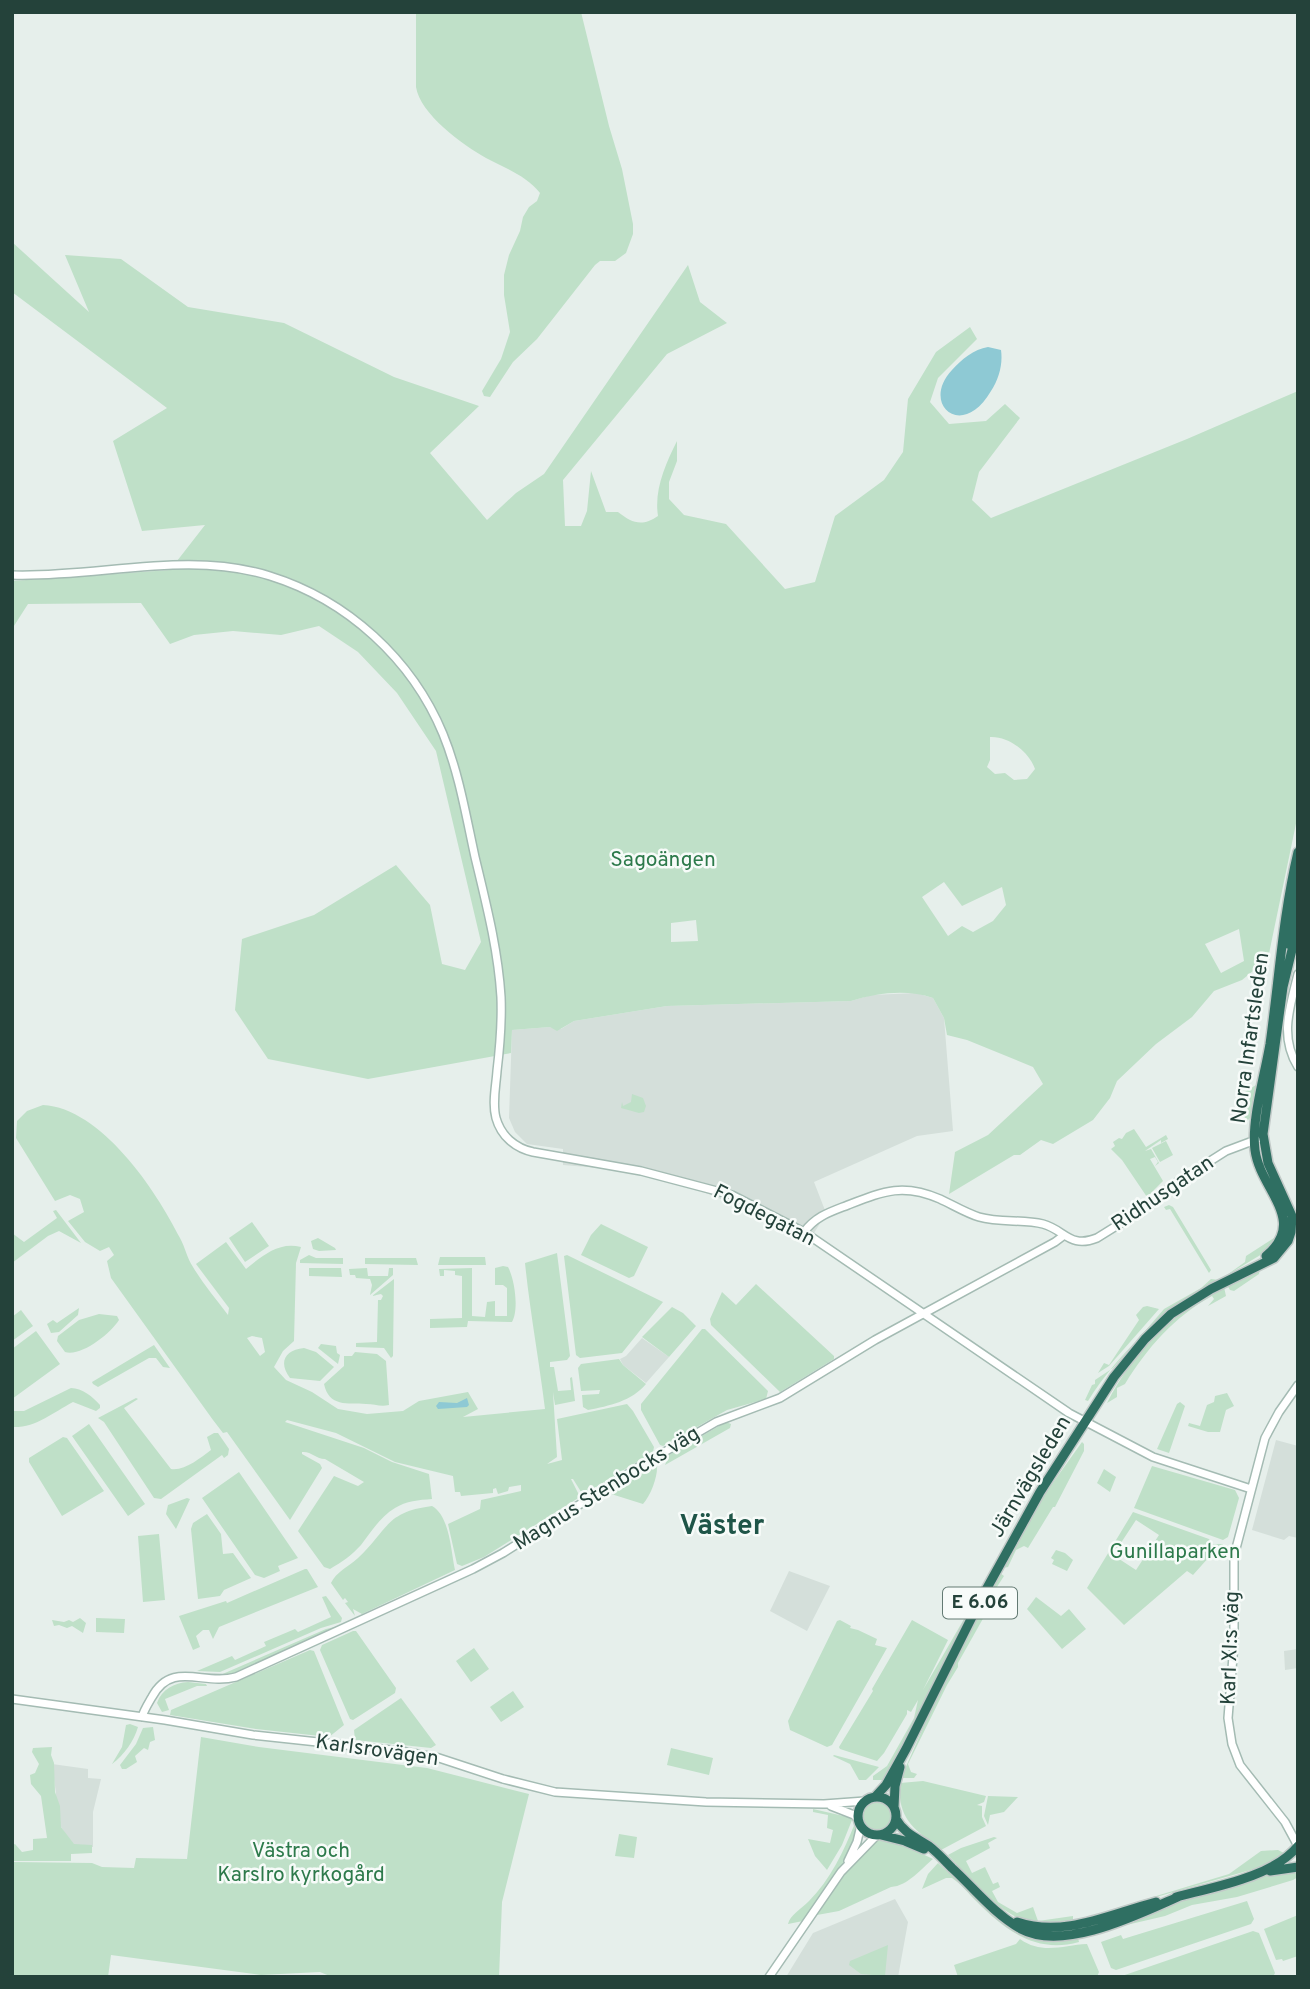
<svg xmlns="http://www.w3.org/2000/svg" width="1310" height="1989" font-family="Overpass,sans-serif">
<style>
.built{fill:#d4dfda}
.green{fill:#bfe0c8;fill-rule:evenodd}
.water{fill:#8ec9d4}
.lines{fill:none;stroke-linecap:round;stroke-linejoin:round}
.secondary-casing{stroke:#a4bbb3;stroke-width:10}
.highway-casing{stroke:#c2cac8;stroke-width:12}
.secondary{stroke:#fff;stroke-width:7}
.highway{stroke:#2f6f62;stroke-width:9}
.labels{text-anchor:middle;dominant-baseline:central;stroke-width:5;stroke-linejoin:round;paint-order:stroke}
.shield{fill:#f7fbf9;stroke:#637a73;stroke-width:2}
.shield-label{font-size:19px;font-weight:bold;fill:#24423a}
.park-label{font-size:21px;fill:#2d7a4b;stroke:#f7fbf9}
.street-label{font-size:21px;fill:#24423a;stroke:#f7fbf9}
.district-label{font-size:28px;font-weight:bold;fill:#1f5548;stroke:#f7fbf9}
</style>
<rect width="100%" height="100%" fill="#e6efeb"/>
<path class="built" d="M916 993 933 998 944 1018 953 1131 917 1136 814 1182 828 1218 822 1220 808 1243 754 1212 688 1186 611 1169 563 1165V1149L527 1144 515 1132 509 1118 512 1030 550 1027 561 1029 574 1021 667 1006 851 1001 871 995Z
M642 1338 669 1357 646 1383 623 1365 620 1359 626 1356Z
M1276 1440 1298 1446V1538L1289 1536 1284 1540 1252 1530Z
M789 1571 830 1586 807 1631 770 1611Z
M1298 1649V1668L1285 1670 1284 1651Z
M52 1764 88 1769V1778L101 1779 93 1812V1847H74L56 1819V1793Z
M895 1899 908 1922 898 1977H786L813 1933Z"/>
<path class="green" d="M416 12H581L609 126 622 169 633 224V234L626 253 615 261H600L595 265 537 339 513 362 490 397 484 396 482 391 501 359 510 332 504 295V275L509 255 520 231 523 217 529 207 537 201 540 193C527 176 505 168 486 158 463 145 420 114 416 87Z
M12 242 89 312 65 255 121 259 188 307 284 323 394 377 479 406 430 453 487 520 516 493 544 474 688 265 700 302 727 323 667 354 563 480 565 526H581L587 511 591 471 606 512H618C632 523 642 527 658 516 654 490 665 465 677 441V461L669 482V499L684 515 726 524 785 589 815 582 835 516 884 480 903 452 908 399 936 352 970 327 977 339 938 378 930 402 949 424 986 421 1005 404 1020 418 979 472 972 500 991 518 1187 439 1298 391V814L1266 968 1253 971 1242 980 1214 991 1192 1017 1156 1044 1117 1081 1110 1098 1093 1120 1053 1144 1041 1140 1020 1155H1014L949 1194 955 1152 988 1135 1043 1084 1033 1067 967 1040 947 1035 944 1018 933 998C906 989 878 993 851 1001L667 1006 574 1021 557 1031 550 1027 512 1030 511 1053 368 1079 268 1059 235 1010 242 939 314 915 396 865 430 905 442 964 465 970 481 942 436 751 397 693 358 652 319 626 281 635 233 631 194 635 170 644 141 603 28 604 12 629V581L170 570 205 525 142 531 113 441 167 408 12 292ZM990 737C1009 736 1029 752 1035 769L1027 779 1014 780 1005 773 995 774 987 767 990 760ZM944 882 962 906 1002 887 1006 905 993 921 973 932 962 926 948 936 922 897ZM696 920 698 941 671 942V923ZM1239 929 1244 961 1221 973 1205 944Z
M1265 1054 1252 1116 1247 1121 1242 1113 1247 1101 1238 1096 1256 1085Z
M632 1094 643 1098 646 1106 644 1112 639 1113 621 1108 622 1102 623 1106 631 1102Z
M43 1105C101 1108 156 1190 180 1238 185 1247 187 1258 193 1267 203 1284 216 1299 228 1315L229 1308 196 1264 226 1242 246 1269C262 1256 279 1241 301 1247L296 1263 294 1341 283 1351 274 1367 286 1380 312 1392 338 1409 367 1414 403 1411 419 1401 468 1392 478 1409 463 1417 545 1409C539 1360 530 1312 525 1263L557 1253 570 1356 567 1360 550 1362V1367H554L558 1391 571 1390 570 1378 572 1377 575 1401 555 1405 553 1392 557 1457 547 1464 562 1460 557 1419 627 1404 633 1411 654 1447 653 1452 583 1495 573 1479H571L580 1497 484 1557 462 1566 457 1564 448 1524 480 1509 481 1500 521 1491V1485L509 1487 508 1491 498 1494 496 1488 493 1489V1493L461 1496 460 1492H455L453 1476 395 1462 336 1433 287 1420 285 1422 364 1448 392 1462 429 1474 432 1499C419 1500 406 1501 395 1508 380 1517 371 1532 361 1545 352 1555 342 1562 330 1569L324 1567 298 1531 334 1476 358 1486 364 1482 325 1459C316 1459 311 1451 302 1452V1454L320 1464 322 1468 290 1520 227 1432 223 1433 213 1420 111 1278 107 1261 114 1255 109 1247 100 1251 85 1242 68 1221 84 1212 80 1199 70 1195 55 1201 16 1138 17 1121 27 1111ZM252 1336 262 1338 265 1352 260 1356 247 1338Z
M1134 1129 1146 1147 1166 1135 1168 1139 1161 1143V1140L1145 1151 1151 1149 1159 1163 1155 1166 1158 1162 1155 1157 1150 1159 1163 1181 1147 1197 1122 1160 1111 1149 1115 1146 1113 1142 1119 1138 1122 1139 1126 1133Z
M1166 1141 1173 1155 1160 1162 1152 1148Z
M1169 1205 1173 1207 1208 1265 1211 1270 1209 1273 1170 1209 1166 1210 1164 1207Z
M56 1210 81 1243 59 1231 48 1236 12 1263V1233L24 1242 57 1218 53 1211Z
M252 1222 269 1246 245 1262 229 1238Z
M601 1224 648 1247 634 1276 629 1278 581 1255 591 1235Z
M1277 1236 1267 1251 1224 1277 1245 1262 1246 1256Z
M318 1238 335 1248 336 1250 319 1251 313 1249 311 1241Z
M309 1255 316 1258H343V1264L300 1263V1260Z
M564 1256 567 1255 663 1302 622 1353 580 1358 576 1355Z
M440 1257H485L486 1265H438Z
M365 1258H416L418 1265 365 1264Z
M503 1266 508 1267C515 1280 519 1310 512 1322L468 1321 467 1327 430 1328V1319L462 1318V1276L455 1275V1271L444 1270V1276H440L439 1269 472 1268V1316L485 1317 487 1302 495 1301V1316H507V1288L503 1285H495V1268Z
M309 1268H341L342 1277 309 1276Z
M367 1268 368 1276H388L389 1268H393V1275L370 1295 372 1285 370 1279 356 1278 355 1275H350L349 1269Z
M1260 1269 1259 1274 1234 1291 1230 1290 1227 1285Z
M394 1279 393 1356 391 1358 384 1348 356 1347V1343L377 1342 378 1300H381L383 1296 381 1294 372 1296Z
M1211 1279 1219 1280C1166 1309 1120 1350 1088 1401L1085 1400 1092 1385 1095 1384V1380L1113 1368 1164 1309 1201 1288Z
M756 1284 834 1356V1359L780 1392 711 1325 710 1319 722 1292 736 1305Z
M1224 1287 1226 1296 1208 1306 1214 1299 1212 1296C1175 1316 1147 1348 1125 1384L1117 1388V1397L1107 1403C1133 1352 1174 1311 1224 1287Z
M1147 1306 1159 1309 1109 1366 1098 1373 1104 1363 1109 1365 1139 1320 1136 1315 1143 1307Z
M672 1307 683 1313 696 1326 669 1357 642 1337Z
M79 1308 78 1315 59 1332 51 1333 47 1324 53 1320 57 1323Z
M21 1310 33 1326 12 1341V1317Z
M99 1314 117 1316 119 1320C110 1334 81 1357 65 1352L57 1341 58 1336 79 1320Z
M702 1329H705L768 1391 766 1399 727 1410 663 1446 660 1445 641 1410V1404Z
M36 1331 60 1364 12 1399V1349Z
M321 1344 336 1346 337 1353 340 1355 338 1364 318 1348Z
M154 1345 170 1368 163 1367 156 1358H149L98 1387 93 1384 92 1382Z
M304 1348 316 1352 334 1367 320 1381 290 1378C278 1362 285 1350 304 1348Z
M355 1352 377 1354 386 1361 389 1405C380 1407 375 1404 366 1404 347 1403 329 1407 324 1384L344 1366V1356H352Z
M619 1359 623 1365 646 1384C632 1401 609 1406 588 1410L583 1407 582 1395 599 1394 600 1390 581 1391 578 1368 581 1364Z
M71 1388C82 1388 93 1397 100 1405V1408L96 1411 73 1402C52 1413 36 1428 12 1427V1411H24Z
M1227 1393 1234 1406 1226 1410 1220 1432H1208L1188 1426 1189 1423 1200 1426 1207 1405 1214 1402 1215 1396Z
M136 1398 138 1399 124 1408 171 1469C185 1471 200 1458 211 1450L207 1437 214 1433H218L229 1449 228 1455 224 1458 222 1455 161 1499 154 1498 104 1422 98 1418Z
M1180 1402 1185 1406 1169 1453 1157 1449 1177 1404Z
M726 1422 731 1424 730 1428 665 1465 669 1455Z
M89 1424 145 1504 128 1516 72 1436Z
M63 1437 67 1438 104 1491 62 1516 29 1462V1458Z
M1082 1442 1084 1444V1451L1055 1507H1053L1028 1548 1024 1546 1016 1550 1008 1567 1003 1568 1042 1498Z
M653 1464 657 1465C658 1476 651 1495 643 1504L608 1493Z
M1152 1466 1235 1490 1239 1498 1228 1537 1223 1540 1134 1508Z
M1104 1469 1116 1477 1110 1492 1097 1483Z
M239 1472 298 1558 278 1566 280 1571 264 1578 255 1575 202 1498Z
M187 1498 190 1499 176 1529 166 1514 168 1505Z
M432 1506C450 1516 451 1552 455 1570L362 1614 353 1609 355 1616 345 1603 348 1602 345 1598 343 1600 331 1583C336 1572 348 1567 358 1558 388 1530 385 1512 432 1506Z
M1133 1512 1209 1539 1212 1544H1223L1221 1554 1210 1556 1193 1575 1187 1571 1124 1625 1087 1588ZM1136 1520 1159 1535 1136 1570 1113 1555Z
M207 1514 221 1534 223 1554 233 1553 251 1578 224 1590 220 1596 198 1599 191 1529 193 1523Z
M159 1534 165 1600 143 1602 138 1536Z
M1056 1550 1065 1553 1073 1560 1067 1571 1052 1564 1054 1560 1051 1558Z
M305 1569H307L318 1587 219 1627 213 1639 209 1630H203L196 1636 200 1647 193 1650 179 1616 226 1601 227 1603Z
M1000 1573 1004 1576 989 1599 992 1610 989 1616 985 1615 958 1663V1667L947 1685 908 1764 911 1772 917 1774 914 1778H901L942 1685Z
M983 1586 891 1767 884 1780H873V1776L887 1766 914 1718 918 1700 911 1712 907 1710V1714L884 1753 877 1761 840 1749 839 1747 873 1691 872 1689 912 1620 948 1640 923 1690Z
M326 1596 342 1618 341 1622 321 1628 220 1672 197 1671 232 1656 235 1660 266 1646 264 1642 295 1629 298 1632 331 1617 322 1597Z
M1036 1597 1061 1616 1069 1609 1086 1629 1062 1649 1027 1609Z
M80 1618 86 1623 83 1633 72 1626 67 1628 59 1625 54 1626 52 1620 64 1622 69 1620 73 1622Z
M96 1618 125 1619 124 1633 96 1632Z
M840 1620 851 1626 850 1628 858 1630 877 1639 875 1645 887 1648 832 1745 827 1747 790 1730 788 1721 837 1621Z
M343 1625 232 1674 218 1676 326 1629Z
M353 1631H356L396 1688 395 1693 353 1720 350 1719 320 1650 322 1645Z
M474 1648 489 1669 471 1682 456 1661Z
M310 1650 314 1651 344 1725 329 1737 256 1729 170 1715 171 1710Z
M188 1682 206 1684 207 1686H197L165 1699 169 1710 162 1712 157 1703C162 1689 174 1683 188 1682Z
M513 1691 524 1707 501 1722 490 1707Z
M401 1698 436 1745 431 1748 355 1740 354 1730Z
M130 1724 138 1727C134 1741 124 1755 112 1764L122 1747 126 1725Z
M153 1727 155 1740 150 1742 148 1750 144 1748 135 1756 137 1762 126 1769H122L120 1765 136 1744 143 1728Z
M201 1737 259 1747 427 1768 529 1794 502 1902 499 1977H332L320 1972 261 1975 111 1955 108 1977H12V1862L92 1863 102 1867 134 1868 136 1858 187 1859Z
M52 1747 51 1755 54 1763 55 1792 60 1806 61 1827 74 1844 92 1845V1853L71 1854V1861H12V1845L15 1844 22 1852 33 1850V1839L47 1838 41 1796 31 1784 30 1775 35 1773 39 1764 32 1752 33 1748Z
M671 1748 713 1758 709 1775 667 1765Z
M833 1756 834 1755 879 1767 866 1780H859L850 1764Z
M923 1781 986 1796 984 1802 977 1805 982 1806V1817L986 1826 941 1850C914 1829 897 1819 900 1783Z
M988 1796 1018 1797 1004 1812 990 1815 988 1825 984 1816Z
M863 1816a15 15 0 1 1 30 0a15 15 0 1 1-30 0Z
M813 1809 848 1817 852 1820 842 1845 827 1870 815 1856 808 1839 830 1843 833 1830 827 1828 828 1815 813 1812Z
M855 1823C861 1851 819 1898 803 1921L788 1924C790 1915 801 1909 809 1901 830 1880 844 1851 855 1823Z
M619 1834 637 1837 634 1858 615 1856Z
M994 1837 997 1838 988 1843 990 1848 966 1861 972 1873 985 1867 993 1884 998 1882 1000 1887 992 1891 998 1902 1017 1913 1033 1907 1038 1921 1073 1916V1923C1014 1936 984 1893 948 1855L961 1848Z
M882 1839 893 1840 933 1859C922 1868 908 1886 891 1887L839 1911 817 1915C833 1893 857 1850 882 1839Z
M1278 1850 1286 1854 1268 1865 1100 1913 1229 1874 1261 1851Z
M938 1863 982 1903 1047 1940 1059 1941 1078 1938 1079 1942C1035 1954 1005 1930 976 1901 968 1893 961 1884 952 1878H946L922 1889 928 1874Z
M1294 1870 1298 1873V1877L1293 1880 1237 1897 1192 1905 1165 1916 1105 1930C1167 1905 1228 1881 1294 1870Z
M1247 1901 1254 1919 1251 1924 1116 1970 1111 1968 1101 1942 1121 1935 1123 1939Z
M1298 1915V1956L1283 1961 1282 1959 1276 1960 1264 1929Z
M1253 1931 1259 1933 1275 1973 1273 1977H1119Z
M1020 1939C1042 1955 1064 1945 1087 1944L1099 1972 1097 1977H958L954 1965 1016 1944Z
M888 1945 885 1976 861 1974 849 1965 850 1961Z"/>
<path class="water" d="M988 347 1001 350C1003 364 999 379 991 391 962 441 920 404 952 370 961 360 974 349 988 347Z
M467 1398 469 1405 467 1407 438 1409 436 1406 439 1402 457 1403Z"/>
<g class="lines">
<g class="secondary-casing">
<path id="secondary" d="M12 575C98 578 186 550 270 576 347 600 412 659 443 734 459 773 466 816 475 857 486 903 498 949 501 997 502 1022 500 1046 497 1071 496 1086 492 1103 496 1118 501 1136 515 1148 533 1152L641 1171 732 1195 804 1232 1069 1413 1153 1457 1251 1489
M1298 974C1290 1007 1279 1036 1298 1067
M804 1232C816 1216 830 1212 848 1205 884 1191 903 1183 940 1199 953 1205 966 1213 979 1217 1000 1223 1023 1219 1043 1224 1065 1230 1070 1249 1097 1238L1150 1205 1174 1184 1226 1151 1258 1139
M1298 1385 1279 1412 1265 1438 1234 1556V1644L1228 1718 1232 1744 1240 1765 1285 1822 1298 1846
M12 1699 165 1720 253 1735 401 1751 439 1758 503 1779 555 1792 706 1802 824 1804 865 1801
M142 1717C144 1710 148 1704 152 1697 172 1660 203 1686 236 1677L473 1569 503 1553 642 1465 716 1422 780 1398 875 1340 1055 1242 1063 1236
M831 1806 854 1815 858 1819
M848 1861 857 1842 861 1825
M769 1977 841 1872 877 1835"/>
</g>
<g class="highway-casing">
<path id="highway" d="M1288 944 1298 887
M1266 1256C1309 1220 1260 1190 1255 1150 1251 1121 1265 1074 1270 1044 1279 980 1283 915 1298 852
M875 1797 886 1785 906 1749 982 1597 1040 1492 1114 1377 1145 1339 1171 1314 1211 1289 1274 1258 1288 1241 1291 1232 1292 1216 1268 1163 1263 1134 1283 987 1298 925
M858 1816a19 19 0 1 1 38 0a19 19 0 1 1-38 0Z
M894 1807 895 1786 900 1767
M896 1819C904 1833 915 1837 929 1846 937 1852 945 1861 952 1868 974 1888 994 1914 1021 1929 1064 1952 1139 1914 1180 1896
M881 1835 905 1841 924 1849
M1270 1871 1298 1867
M1176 1897C1214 1887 1273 1877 1298 1846
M1017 1922C1064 1938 1110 1914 1156 1902"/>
</g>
<use href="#secondary" class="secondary"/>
<use href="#highway" class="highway"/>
</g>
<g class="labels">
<rect class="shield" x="943" y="1587.5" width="74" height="31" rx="5"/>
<g class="shield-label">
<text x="980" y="1603">E 6.06</text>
</g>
<g class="park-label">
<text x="663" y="860">Sagoängen</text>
<text x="1175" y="1552">Gunillaparken</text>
<text x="301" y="1851">Västra och<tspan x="301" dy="24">Karslro kyrkogård</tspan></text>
</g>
<g class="street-label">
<text transform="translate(1251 1038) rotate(-82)">Norra Infartsleden</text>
<text transform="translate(1163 1194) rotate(-34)">Ridhusgatan</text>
<text transform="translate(764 1216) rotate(27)">Fogdegatan</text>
<text transform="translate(1031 1477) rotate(-59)">Järnvägsleden</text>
<text transform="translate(607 1489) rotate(-32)">Magnus Stenbocks väg</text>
<text transform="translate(1231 1648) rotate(-88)">Karl XI:s väg</text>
<text transform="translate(377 1751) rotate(8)">Karlsrovägen</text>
</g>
<g class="district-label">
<text x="722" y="1527">Väster</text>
</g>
</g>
<rect width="1310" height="1989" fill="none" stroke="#24423a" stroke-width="28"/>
</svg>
